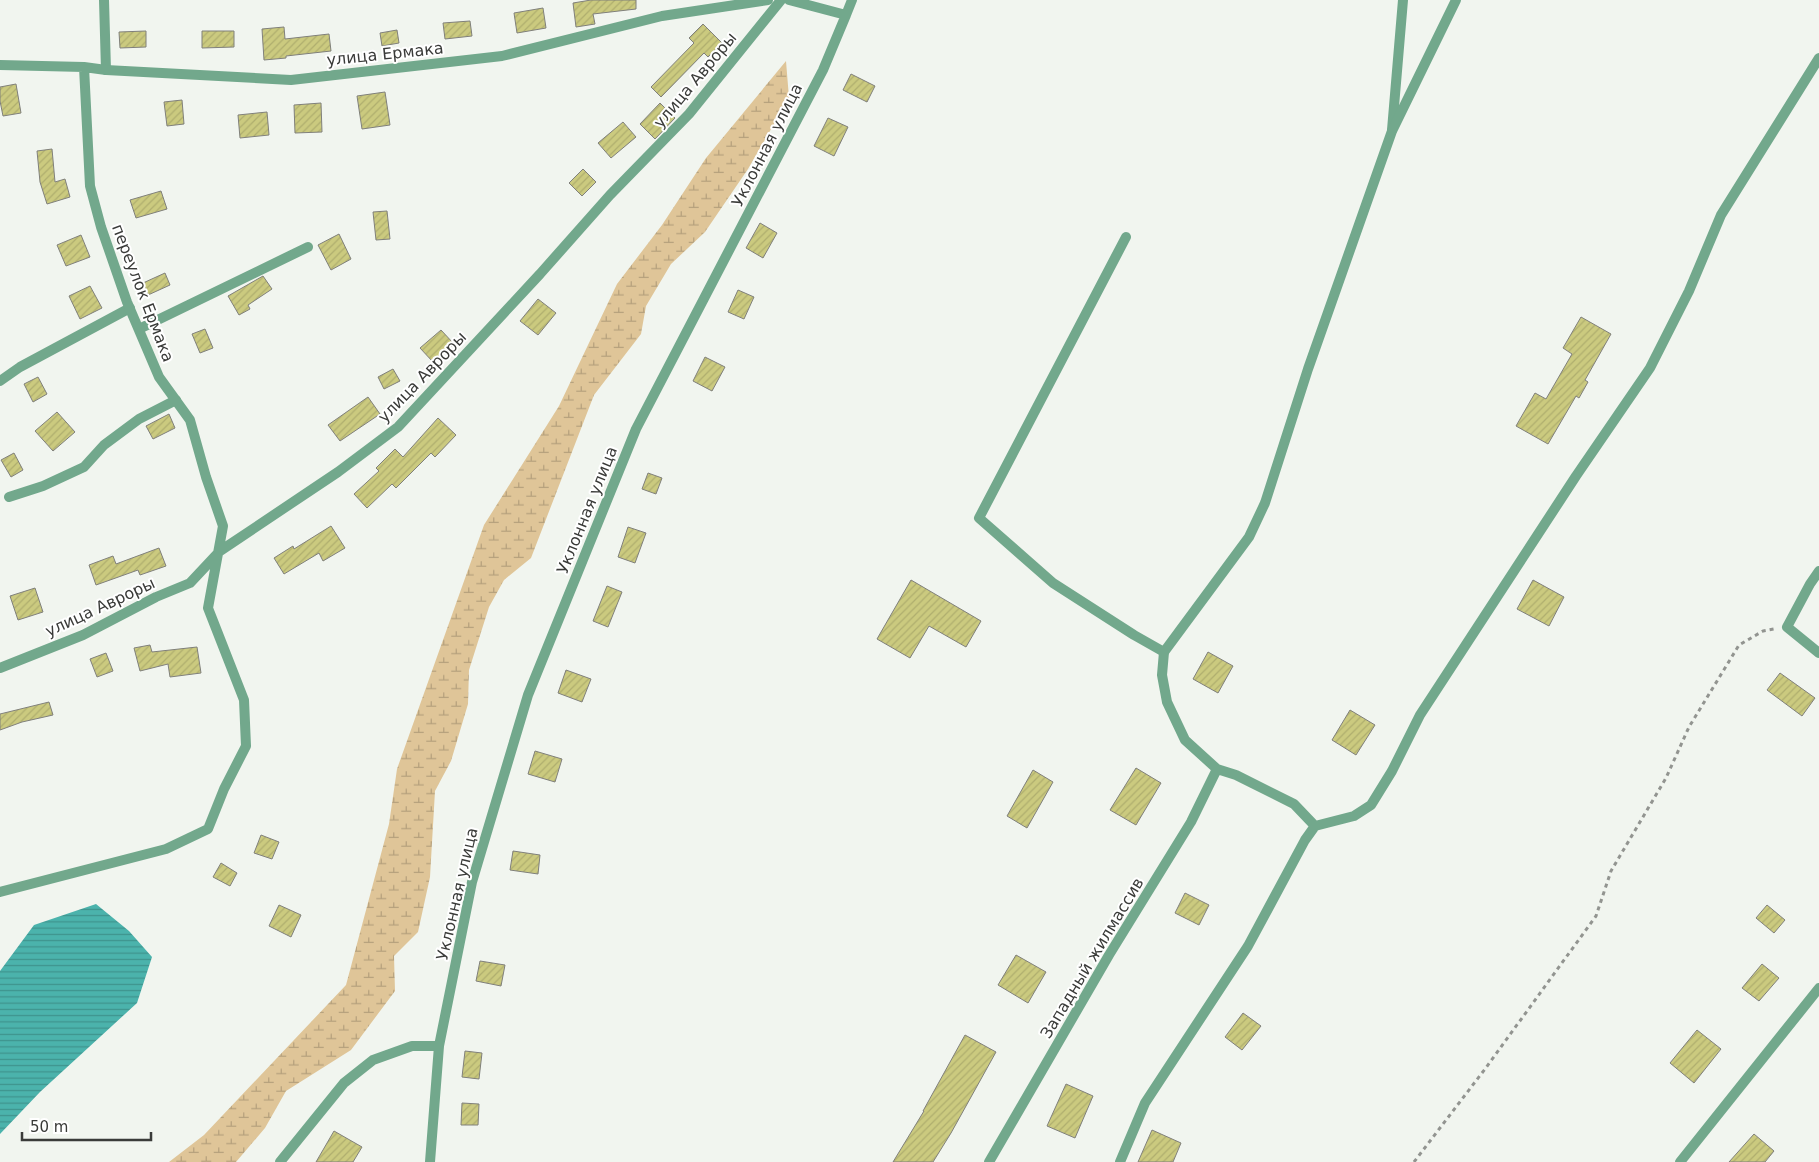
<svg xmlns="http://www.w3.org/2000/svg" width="1819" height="1162" font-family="'DejaVu Sans',sans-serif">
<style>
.wetland{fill:url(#wetland-marsh)}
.water{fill:url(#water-rules)}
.building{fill:url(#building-hatch);stroke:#80807b}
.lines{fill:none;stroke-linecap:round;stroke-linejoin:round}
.path{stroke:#929490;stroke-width:3;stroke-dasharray:4 4;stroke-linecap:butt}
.lane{stroke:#72a88c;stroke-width:10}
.street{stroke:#72a88c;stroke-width:10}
.labels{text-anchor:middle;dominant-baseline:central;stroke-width:4;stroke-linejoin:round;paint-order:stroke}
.street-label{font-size:16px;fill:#3a3b39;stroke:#fff}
</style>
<defs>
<pattern id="wetland-marsh" width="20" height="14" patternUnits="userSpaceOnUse" patternTransform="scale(1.25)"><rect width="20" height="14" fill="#dfc598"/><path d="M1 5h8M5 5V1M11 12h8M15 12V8" fill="none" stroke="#b6a17d"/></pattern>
<pattern id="water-rules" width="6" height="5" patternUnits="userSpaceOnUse" patternTransform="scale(1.25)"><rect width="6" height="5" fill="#4bb3ac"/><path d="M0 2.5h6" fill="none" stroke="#3f938d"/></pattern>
<pattern id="building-hatch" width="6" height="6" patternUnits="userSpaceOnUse" patternTransform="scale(1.25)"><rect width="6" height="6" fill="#cbca7f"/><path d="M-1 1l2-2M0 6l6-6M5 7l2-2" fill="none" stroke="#afae6e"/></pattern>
</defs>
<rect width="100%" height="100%" fill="#f1f5ef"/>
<path class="wetland" d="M786 61 789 98 748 169 705 232 671 264 646 306 641 334 594 395 531 558 504 580 489 607 469 670 468 704 451 761 435 791 430 877 418 932 394 956 395 991 351 1050 286 1091 265 1128 236 1162H169L204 1135 346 985 389 824 397 769 484 525 559 406 617 284 662 225 706 158Z"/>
<path class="water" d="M96 904 129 931 152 957 137 1003 40 1092 0 1134V971L34 925Z"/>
<path class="building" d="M591 0H636V9L593 14 595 24 576 27 573 3Z
M543 8 546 28 517 33 514 13Z
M470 21 472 36 445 39 443 23Z
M703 24 722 43 708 57 704 53 661 97 651 87 694 43 689 38Z
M284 27 285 39 329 34 331 51 286 56V58L264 60 262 29Z
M397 30 399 43 382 46 380 33Z
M146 31V47L120 48 119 32Z
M202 31H234V47L202 48Z
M851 74 875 86 867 102 843 90Z
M16 84 21 113 3 116 0 101V87Z
M385 92 390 125 362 129 357 96Z
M182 100 184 124 167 126 164 102Z
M321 103 322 132 295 133 294 105Z
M660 103 675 118 655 139 640 124Z
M267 112 269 135 240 138 238 115Z
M828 118 848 127 834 156 814 146Z
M623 122 636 137 611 158 598 143Z
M52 149 55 182 65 179 70 197 47 204 40 182 37 151Z
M583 169 596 182 582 196 569 183Z
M161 191 167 209 136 218 130 200Z
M387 211 390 239 376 240 373 212Z
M760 223 777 233 763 258 746 248Z
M339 234 351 259 331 270 318 245Z
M81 235 90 257 66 266 57 245Z
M165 273 170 285 148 295 143 283Z
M263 276 272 289 248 305 250 309 239 315 228 296Z
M90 286 102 308 80 319 69 296Z
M738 290 754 297 744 319 728 312Z
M538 299 556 313 538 335 520 321Z
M1581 317 1611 334 1585 380 1588 382 1579 398 1576 396 1548 444 1516 426 1535 393 1546 399 1572 354 1563 348Z
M205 329 213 348 200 353 192 334Z
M441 330 454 344 433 362 420 348Z
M705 357 725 367 712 391 693 381Z
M393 369 400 381 384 389 378 377Z
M38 377 47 394 33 402 24 384Z
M368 397 380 414 340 441 328 425Z
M57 412 75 432 53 451 35 431Z
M169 414 175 428 153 439 146 426Z
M438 418 456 435 435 457 431 453 396 488 392 484 367 508 354 494 379 471 376 468 395 449 403 457Z
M14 453 23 470 11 477 1 460Z
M648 473 662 478 656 494 642 489Z
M331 526 345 548 323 561 319 553 284 574 274 558 293 546 294 549Z
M628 527 646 533 635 563 618 557Z
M159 548 166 566 140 575 138 570 96 585 89 565 113 556 116 564Z
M911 580 981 621 966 647 929 626 910 658 877 639Z
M1533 580 1564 597 1549 626 1517 609Z
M607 586 622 592 608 627 593 621Z
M35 588 43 612 18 620 10 596Z
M150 645 152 652 197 647 201 673 170 677 168 664 140 671 134 648Z
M1208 652 1233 666 1218 693 1193 679Z
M106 653 113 671 97 677 90 659Z
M566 670 591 679 582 702 558 693Z
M1780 673 1815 698 1802 716 1767 690Z
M49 702 53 715 22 722 0 730V714Z
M1350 710 1375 725 1356 755 1332 740Z
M535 751 562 759 555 782 528 774Z
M1136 768 1161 783 1136 825 1110 810Z
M1033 770 1053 782 1027 828 1007 816Z
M261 835 279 842 272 859 254 853Z
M513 851 540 855 538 874 510 870Z
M221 863 237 873 230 886 213 877Z
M1185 893 1209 905 1199 925 1175 913Z
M279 905 301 915 291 937 269 926Z
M1767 905 1785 920 1774 933 1756 918Z
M1016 955 1046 972 1028 1003 998 985Z
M480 961 505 965 501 986 476 981Z
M1762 964 1779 978 1759 1001 1742 988Z
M1243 1013 1261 1026 1242 1050 1225 1037Z
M1697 1030 1721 1049 1694 1083 1670 1063Z
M965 1035 996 1052 951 1133 933 1162H893L924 1111H923Z
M465 1051 482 1053 479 1079 462 1077Z
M1066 1084 1093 1096 1075 1138 1047 1126Z
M462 1103 479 1104 478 1125H461Z
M1152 1130 1181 1143 1173 1162H1138Z
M334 1131 362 1147 353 1162H316Z
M1754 1134 1774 1151 1765 1162H1729Z"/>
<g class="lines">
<path class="path" d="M1414 1162 1485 1069 1596 916 1611 871 1666 778 1689 727 1739 645 1763 631 1774 629"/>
<path class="lane" d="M104 0 106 70
M1392 130 1403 0
M1126 237 979 518 1053 583 1134 635 1164 652
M0 381 20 367 130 308
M9 497 43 486 84 467 104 445 139 419 176 400"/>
<path class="street" d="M789 0 846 15 852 0
M1456 0 1392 131 1308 369 1265 503 1249 537 1164 652 1162 675 1167 702 1185 740 1217 769 1236 775 1294 804 1315 826 1354 816 1371 805 1392 771 1420 715 1576 476 1650 368 1689 291 1721 215 1819 58
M0 65 84 67 106 70 291 80 502 56 662 16 768 0
M139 329 308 247
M1819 571 1810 584 1787 627 1819 653
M0 668 83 635 156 597 190 583 220 551 338 472 398 427 540 274 610 195 689 114 781 0
M0 892 166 849 208 829 224 789 246 746 244 700 208 608 223 526 206 477 190 420 159 377 127 302 101 227 90 186 84 67
M280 1162 344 1083 373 1060 412 1046H439
M430 1162 439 1046 472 882 528 695 636 429 823 70 846 15
M989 1162 1109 955 1191 822 1217 769
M1120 1162 1145 1103 1248 946 1305 840 1315 826
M1680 1162 1819 988"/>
</g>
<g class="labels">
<g class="street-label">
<text transform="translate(385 54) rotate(-6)">улица Ермака</text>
<text transform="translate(695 80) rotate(-50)">улица Авроры</text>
<text transform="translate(767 145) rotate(-63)">Уклонная улица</text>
<text transform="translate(143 293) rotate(69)">переулок Ермака</text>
<text transform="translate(422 377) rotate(-46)">улица Авроры</text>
<text transform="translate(587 510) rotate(-68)">Уклонная улица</text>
<text transform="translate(100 607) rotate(-25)">улица Авроры</text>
<text transform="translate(457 894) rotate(-77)">Уклонная улица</text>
<text transform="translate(1092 958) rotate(-59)">Западный жилмассив</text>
</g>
</g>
<path d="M22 1132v8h129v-8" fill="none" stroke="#3a3b39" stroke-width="2.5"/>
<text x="30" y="1132" font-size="15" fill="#3a3b39" stroke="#ffffff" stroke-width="4" paint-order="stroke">50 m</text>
</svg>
